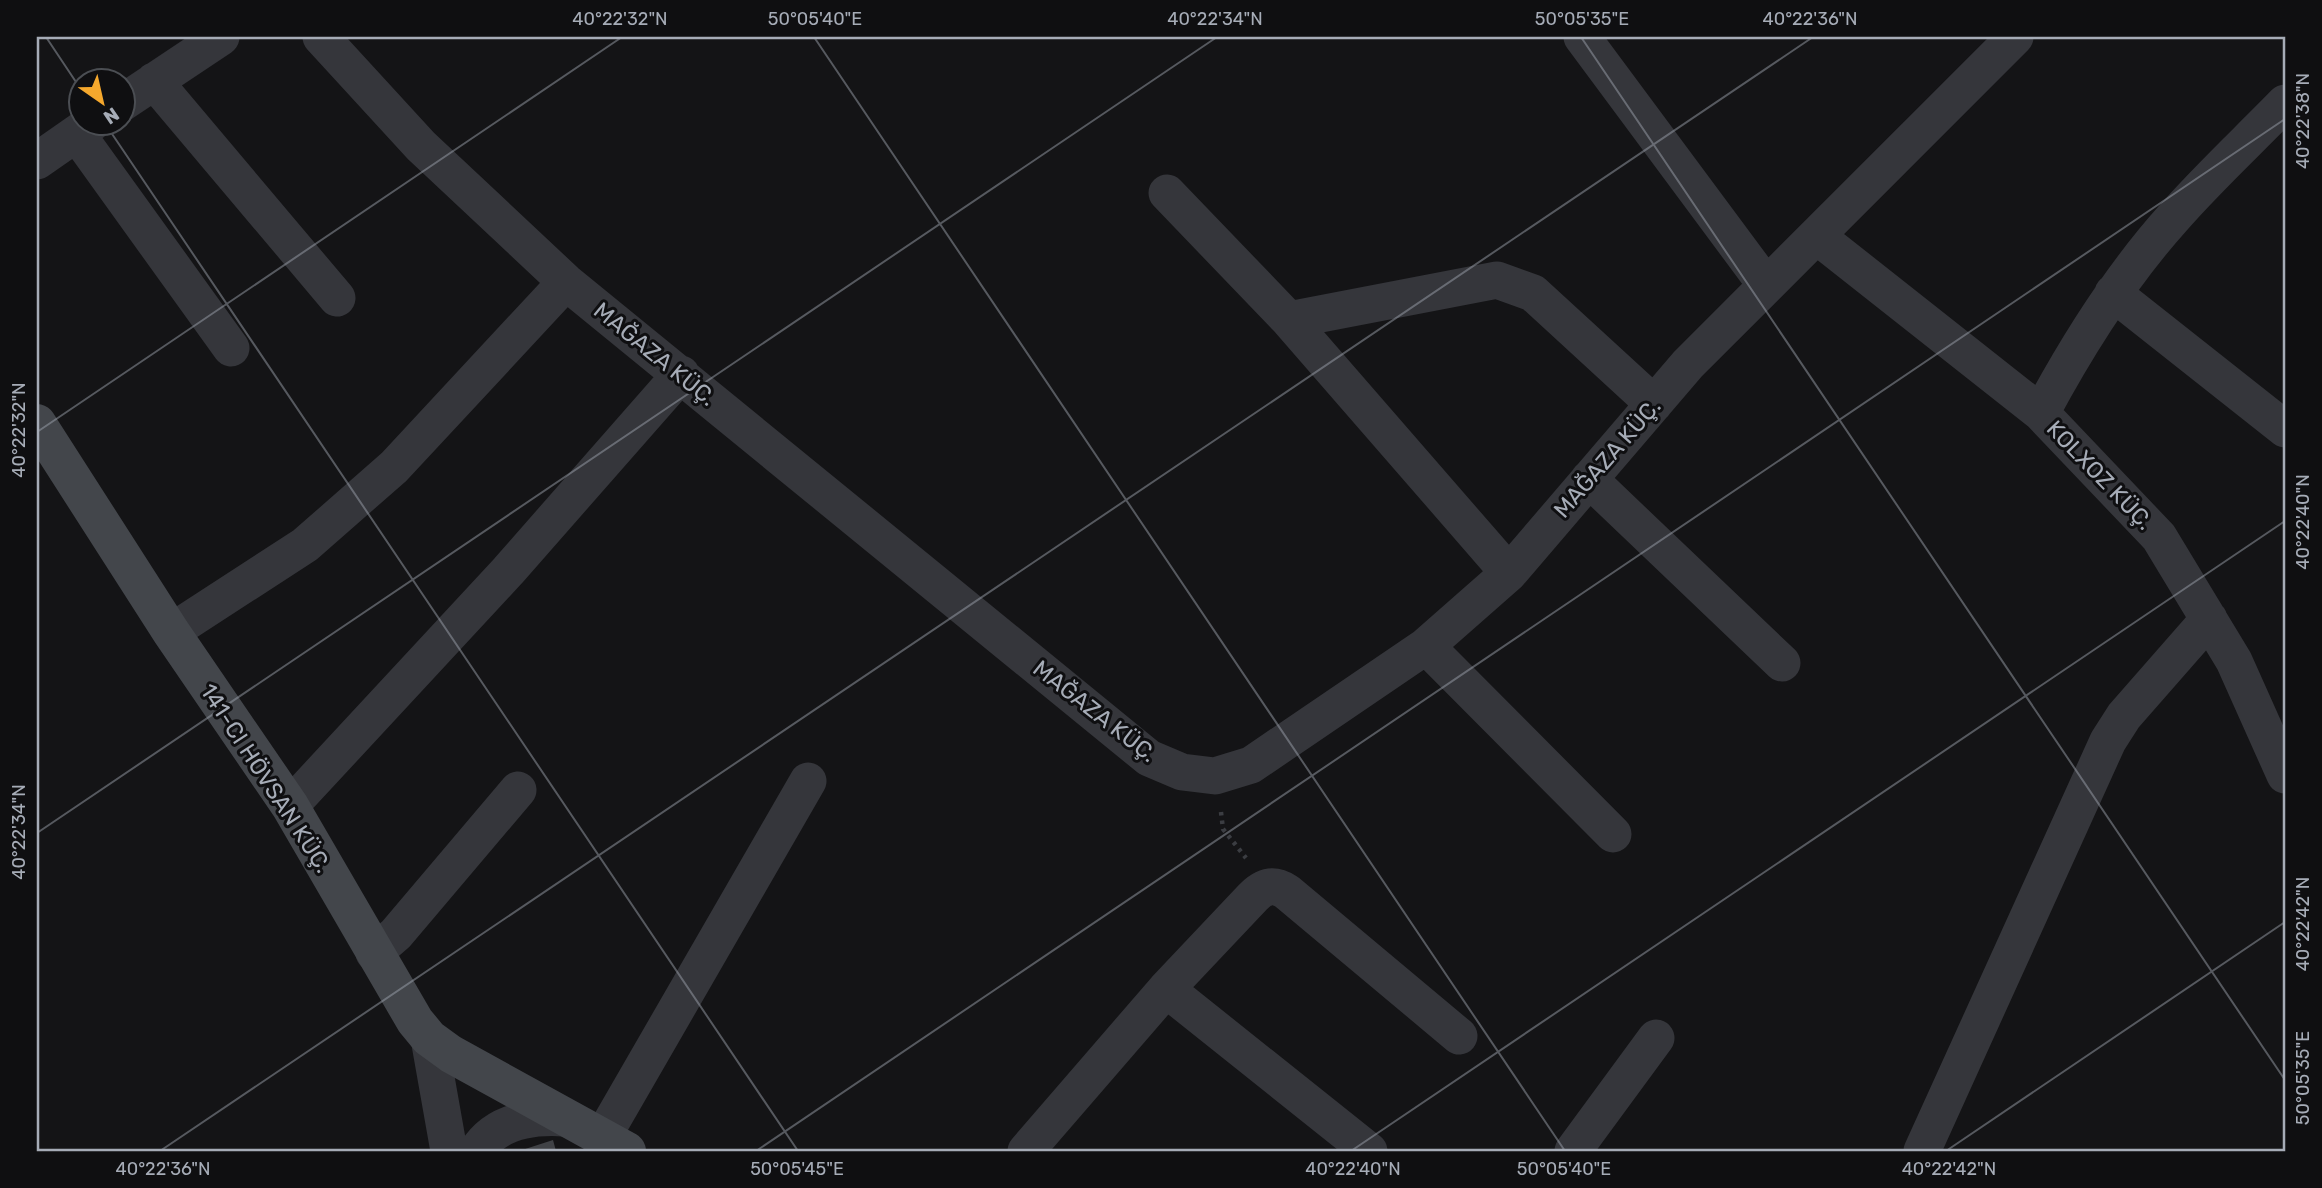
<svg xmlns="http://www.w3.org/2000/svg" width="2322" height="1188" font-family="Rubik,sans-serif">
<style>
.building{fill:#404246}
.lines{fill:none;stroke-linecap:round;stroke-linejoin:round}
.path{stroke:#3b3d42;stroke-width:4.5;stroke-dasharray:3.5 5;stroke-linecap:butt}
.minor{stroke:#35363b;stroke-width:37}
.secondary{stroke:#43464b;stroke-width:38}
.ticks{fill:none;stroke:#a6acb7;stroke-width:2;stroke-opacity:0.45}
.labels{text-anchor:middle;dominant-baseline:central;stroke-width:6;stroke-linejoin:round;paint-order:stroke}
.street-label{font-size:23px;fill:#a6acb7;stroke:#0f0f11}
.neatline{fill:none;stroke:#a6acb7;stroke-width:2.5}
.ticks-label{font-size:18px;text-anchor:middle;fill:#a6acb7}
</style>
<rect width="100%" height="100%" fill="#141416"/>
<path class="building" d="M553 1140 556 1151H519Z"/>
<g class="lines">
<path class="path" d="M1221 812 1223 829 1246 858"/>
<path class="minor" d="M321 37 421 146 566 282 1149 758 1182 772 1215 776 1251 765 1426 646 1509 573 1688 364 2015 37
M1582 37 1766 285
M154 81 337 298
M122 103 221 37
M2285 103C2248 141 2208 178 2173 218 2120 277 2078 344 2041 413L2159 537 2234 661 2285 775
M77 134 231 348
M37 161 93 122
M1167 193 1289 320 1509 573
M1818 237 2041 413
M2113 293 2285 429
M1289 320 1497 280 1533 293 1654 404
M1589 479 1782 663
M171 632 305 545 394 467 566 282
M1426 646 1613 834
M290 806 508 571 681 374
M374 953 396 934 518 790
M1166 989 1369 1151
M429 1038 449 1151
M602 1138 808 781
M477 1151C496 1121 532 1116 564 1118
M1026 1151 1166 989 1253 897C1264 886 1273 883 1287 892L1459 1036
M1573 1151 1656 1038
M1922 1151 2108 741 2124 716 2209 619"/>
<path class="secondary" d="M37 423 171 632 290 806 415 1021 429 1038 451 1054 627 1151"/>
</g>
<path class="ticks" d="M46 37 80 88M814 37 1565 1151M1581 37 2285 1080M104 122 798 1151M37 432 622 37M37 833 1217 37M160 1151 1813 37M756 1151 2285 119M1351 1151 2285 521M1946 1151 2285 922"/>
<g class="labels">
<g class="street-label">
<text transform="translate(655 354) rotate(39)">MAĞAZA KÜÇ.</text>
<text transform="translate(1607 458) rotate(-49)">MAĞAZA KÜÇ.</text>
<text transform="translate(2100 475) rotate(46)">KOLXOZ KÜÇ.</text>
<text transform="translate(1095 711) rotate(38)">MAĞAZA KÜÇ.</text>
<text transform="translate(266 778) rotate(57)">141-CI HÖVSAN KÜÇ.</text>
</g>
</g>
<rect width="2322" height="1188" fill="none" stroke="#0f0f11" stroke-width="77"/>
<g transform="translate(102 102) rotate(146)"><circle r="33" fill="#0f0f11" stroke="#4b4e53" stroke-width="2"/>
<path d="M0-5L12 26L0 18L-12 26Z" fill="#f5a82d"/>
<text y="-10" font-size="19" font-weight="bold" text-anchor="middle" fill="#a6acb7">N</text>
</g>
<rect x="38" y="38" width="2246" height="1112" class="neatline"/>
<g class="ticks-label">
<text x="620" y="25">40°22'32"N</text>
<text x="815" y="25">50°05'40"E</text>
<text x="1215" y="25">40°22'34"N</text>
<text x="1582" y="25">50°05'35"E</text>
<text x="1810" y="25">40°22'36"N</text>
<text transform="translate(2303 121) rotate(-90)" y="6">40°22'38"N</text>
<text transform="translate(19 430) rotate(-90)" y="6">40°22'32"N</text>
<text transform="translate(2303 522) rotate(-90)" y="6">40°22'40"N</text>
<text transform="translate(19 832) rotate(-90)" y="6">40°22'34"N</text>
<text transform="translate(2303 924) rotate(-90)" y="6">40°22'42"N</text>
<text transform="translate(2303 1078) rotate(-90)" y="6">50°05'35"E</text>
<text x="163" y="1175">40°22'36"N</text>
<text x="797" y="1175">50°05'45"E</text>
<text x="1353" y="1175">40°22'40"N</text>
<text x="1564" y="1175">50°05'40"E</text>
<text x="1949" y="1175">40°22'42"N</text>
</g>
</svg>
